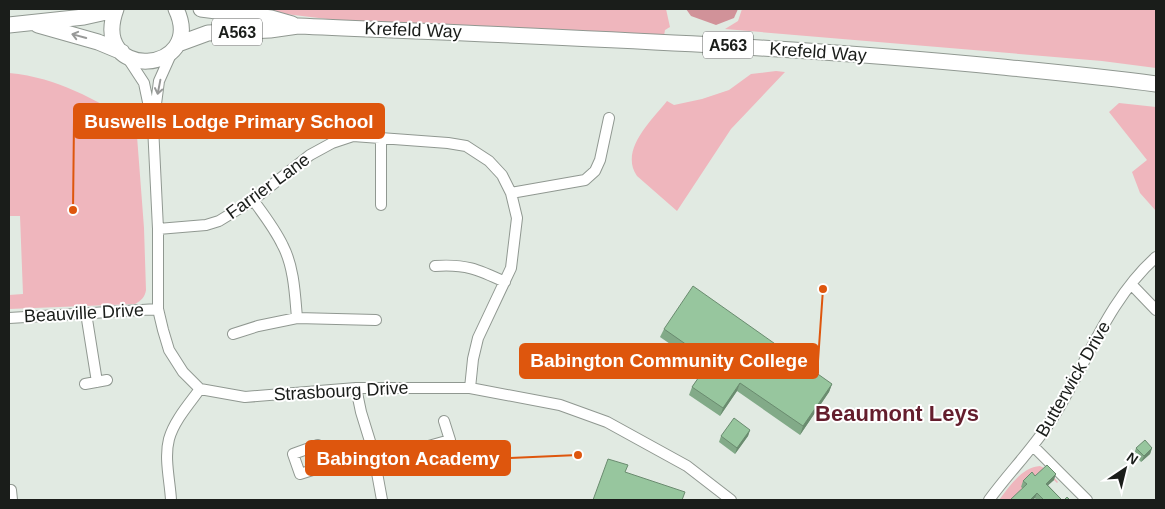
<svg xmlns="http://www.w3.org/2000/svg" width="1165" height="509" font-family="Arial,sans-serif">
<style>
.green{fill:#efb6bd}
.forest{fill:#d19299}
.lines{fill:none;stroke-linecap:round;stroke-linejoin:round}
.minor-casing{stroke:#909891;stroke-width:12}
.highway-casing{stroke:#909891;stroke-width:17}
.minor{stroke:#fff;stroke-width:10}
.highway{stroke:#fff;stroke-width:15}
.wall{fill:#82aa88}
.shaded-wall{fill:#6a8b6f}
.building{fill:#97c69e;stroke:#6a8b6f}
.oneway{stroke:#989998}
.labels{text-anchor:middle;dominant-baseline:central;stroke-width:4;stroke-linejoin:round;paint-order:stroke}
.shield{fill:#fff;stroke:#5f615f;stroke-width:1}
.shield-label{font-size:16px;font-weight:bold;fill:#1a1d1a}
.street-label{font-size:18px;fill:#1a1d1a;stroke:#fff}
.district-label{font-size:22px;font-weight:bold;fill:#641e2d;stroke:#fff}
.leader{fill:none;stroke:#de560d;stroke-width:2}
.callout-dot{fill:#de560d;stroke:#fff;stroke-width:2}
.callout{fill:#de560d;stroke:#de560d;stroke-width:2}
.callout-label{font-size:19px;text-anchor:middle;font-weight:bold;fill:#fff}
</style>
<rect width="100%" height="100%" fill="#e1eae2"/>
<path class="green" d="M244 9H666L670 27 665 30 664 36 344 21Z
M742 9H1156V68L1102 61 725 29 738 21Z
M776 71 785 72 731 129 677 211 637 176C619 150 652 120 667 101L674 105 702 99 729 90 751 74Z
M9 73C60 78 92 99 136 123L144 228 146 290C145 297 141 301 135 304L9 309V295L23 294 20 216H9Z
M1119 103 1156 107V211L1140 193 1132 172 1147 160 1109 112Z
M1040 466 1046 469 1058 482 1057 483 1054 480 1025 490 1014 500H999C1009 487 1022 467 1040 466Z"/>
<path class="forest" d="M686 9H738L734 18 716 25 691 16Z"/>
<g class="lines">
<g class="minor-casing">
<path id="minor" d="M127 57 144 83 153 126 158 229V309L163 330 169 350 183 372 200 389 245 397 356 388H470L560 405 607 422 687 466 731 500
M154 119 159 81 172 52
M511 193 585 180 595 171 600 160 609 118
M253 200C264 215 275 229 283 246 294 267 295 295 297 318L376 320
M381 205V139
M158 229 206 225 219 221 253 200 310 155 332 143 353 136 448 143 466 146 489 161 502 175 511 193 517 218 511 268 478 338 473 359 470 388
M435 266C466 264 477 269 505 282
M1131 284 1156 310
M86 313 97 382
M9 318 158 309
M233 334 258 326 297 318
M85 384 107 380
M356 388 361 412 373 451 382 500
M1034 447 1087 500
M375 461 450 440 444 421
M325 466 318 445 293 454 300 474 373 451
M11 490 12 500
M171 500C170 481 164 458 169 439 174 421 189 404 200 389
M989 500C1010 471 1034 448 1054 416 1087 363 1108 300 1156 257"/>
</g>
<g class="highway-casing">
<path id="highway" d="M116 9C89 83 207 74 176 9
M201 9 271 18 292 24
M9 25 84 17 102 13 110 9
M38 25 98 42 122 52
M178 44 208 33 270 30 298 26C533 36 768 44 1002 67 1053 72 1105 77 1156 84"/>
</g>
<use href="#minor" class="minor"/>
<use href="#highway" class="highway"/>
</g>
<path class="wall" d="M664 329 832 384 829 392 800 435 737 391 720 416 689 395 692 387 705 368 660 337Z
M750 430 748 436 735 454 719 442 721 436Z
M1136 448H1152L1150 454 1141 462 1134 454Z
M1035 476 1054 480 1048 485 1062 500H1037L1021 487 1023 481Z"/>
<path class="shaded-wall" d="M740 383 737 391 720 416 723 408Z
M832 384 829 392 800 435 803 426Z
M750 430 748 436 735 454 737 448Z
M1152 448 1150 454 1141 462 1144 456Z
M1056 474 1054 480 1044 489 1046 484Z
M1037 493 1035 498 1033 500H1030Z"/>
<path class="building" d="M693 286 832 384 803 426 740 383 723 408 692 387 710 361 664 329Z
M734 418 750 430 737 448 721 436Z
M1145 440 1152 448 1144 456 1136 448Z
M608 459 628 465 625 472 685 492 682 500H593Z
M1047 465 1056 474 1046 484 1062 500H1044L1037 493 1030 500H1010L1027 484 1023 481 1032 472 1035 476Z
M1067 497 1070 500H1064Z"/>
<defs><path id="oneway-shaft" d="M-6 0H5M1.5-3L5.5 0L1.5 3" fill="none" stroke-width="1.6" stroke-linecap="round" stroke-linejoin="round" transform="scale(1.25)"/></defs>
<g class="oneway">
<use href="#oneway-shaft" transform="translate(79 36) rotate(-165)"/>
<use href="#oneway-shaft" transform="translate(159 87) rotate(101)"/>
</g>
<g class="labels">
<g class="shield">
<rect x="212" y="18.5" width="50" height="27" rx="4"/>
<rect x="703" y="31.5" width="50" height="27" rx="4"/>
</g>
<g class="shield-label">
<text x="237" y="32">A563</text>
<text x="728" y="45">A563</text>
</g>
<g class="street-label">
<text transform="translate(413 30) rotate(2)">Krefeld Way</text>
<text transform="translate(818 52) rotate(4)">Krefeld Way</text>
<text transform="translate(268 186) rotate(-36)">Farrier Lane</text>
<text transform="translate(84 313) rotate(-3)">Beauville Drive</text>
<text transform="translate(1073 379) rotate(-60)">Butterwick Drive</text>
<text transform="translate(341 391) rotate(-3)">Strasbourg Drive</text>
</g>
<g class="district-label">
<text x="897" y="413">Beaumont Leys</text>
</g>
</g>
<path class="leader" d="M73 210L74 121M823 289L818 361M578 455L510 458"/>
<g class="callout-dot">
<circle cx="73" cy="210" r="5"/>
<circle cx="823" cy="289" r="5"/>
<circle cx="578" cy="455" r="5"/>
</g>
<g class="callout">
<rect x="74" y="104" width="310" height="34" rx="5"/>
<rect x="520" y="344" width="298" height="34" rx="5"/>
<rect x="306" y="441" width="204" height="34" rx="5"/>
</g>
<g class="callout-label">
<text x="229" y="128">Buswells Lodge Primary School</text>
<text x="669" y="367">Babington Community College</text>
<text x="408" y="465">Babington Academy</text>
</g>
<rect width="1165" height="509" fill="none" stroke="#1a1d1a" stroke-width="20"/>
<g transform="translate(1125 469) rotate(35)" stroke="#ffffff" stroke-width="4" paint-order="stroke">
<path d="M0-4L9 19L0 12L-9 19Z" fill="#1a1d1a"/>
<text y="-8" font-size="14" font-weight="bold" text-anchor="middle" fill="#1a1d1a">N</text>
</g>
</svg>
